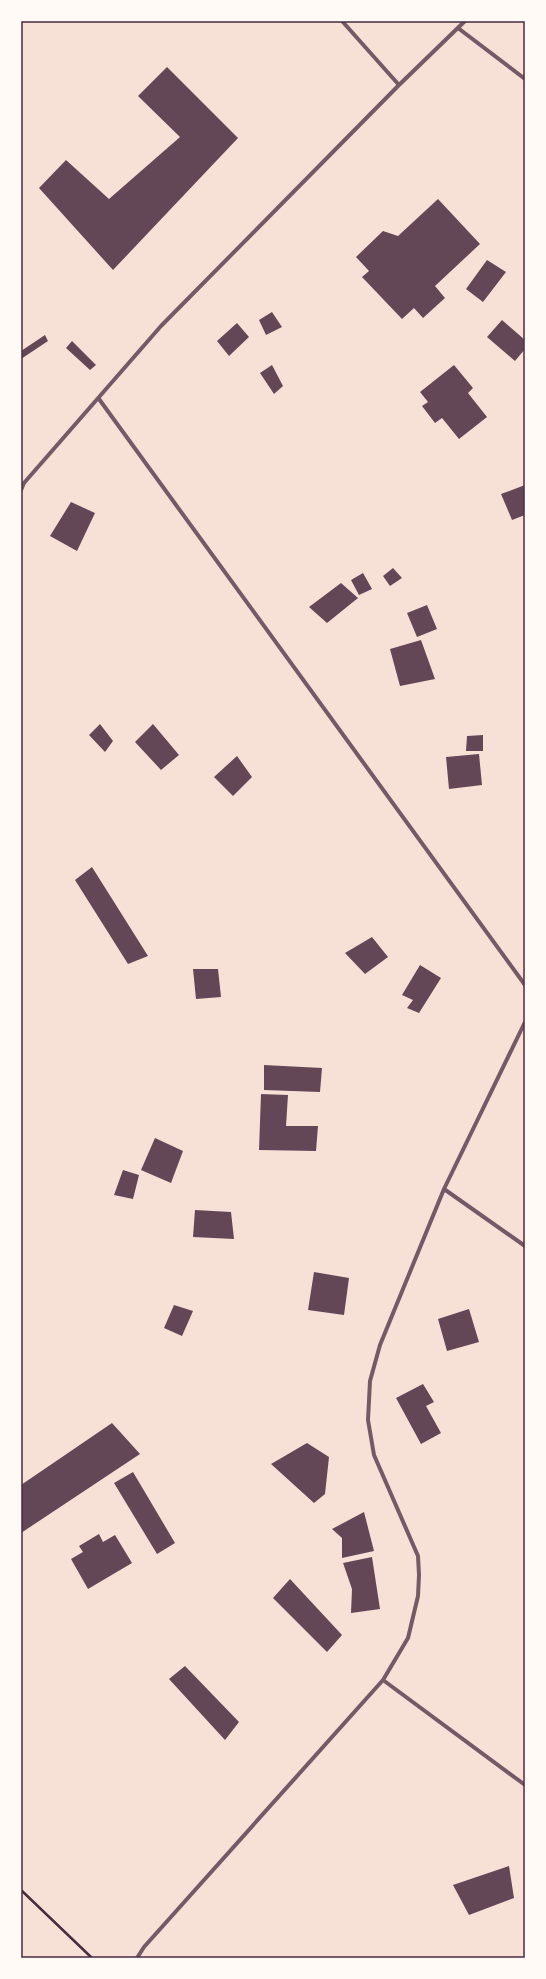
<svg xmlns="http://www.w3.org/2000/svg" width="546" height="1979" font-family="'PT Sans Narrow',sans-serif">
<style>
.building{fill:#644757}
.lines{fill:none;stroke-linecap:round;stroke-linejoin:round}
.path{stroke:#4a2c40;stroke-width:2.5}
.minor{stroke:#755966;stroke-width:4}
.neatline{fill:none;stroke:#4a2c40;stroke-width:1.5}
</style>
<rect width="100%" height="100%" fill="#f7e1d7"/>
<path class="building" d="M167 67 238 138 113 270 39 188 66 160 109 199 180 137 138 96Z
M438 199 480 244 435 286 445 298 423 318 414 308 402 319 362 277 369 271 356 257 383 231 398 236Z
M487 260 506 272 483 302 466 289Z
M272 312 282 327 266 335 259 320Z
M502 320 525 340V349L515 361 487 337Z
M237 323 249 337 229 356 217 341Z
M45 335 48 341 21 359V351Z
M72 341 96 365 90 370 66 348Z
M272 365 283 386 274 394 260 373Z
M454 365 473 388 468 393 487 417 459 439 442 418 435 423 422 406 428 402 420 392Z
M525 485V515L512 520 501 494Z
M71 502 95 513 77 551 50 536Z
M393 568 402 578 390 586 383 576Z
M363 573 372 589 359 595 351 580Z
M341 583 358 598 327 623 309 607Z
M427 605 437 629 417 637 407 613Z
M421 640 435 679 400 686 390 649Z
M100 724 113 741 105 752 89 735Z
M153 724 179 755 161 770 135 742Z
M483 735V751H466L467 736Z
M479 754 482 785 449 789 446 757Z
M237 756 252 777 233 796 214 777Z
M92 867 148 956 128 964 75 880Z
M372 937 388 957 365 974 345 953Z
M420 965 441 978 419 1013 407 1008 413 1000 402 995Z
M193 969H218L221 997 196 999Z
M264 1065 322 1068 320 1092 264 1090Z
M261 1094 288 1095 286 1126H318L316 1151 259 1150Z
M155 1138 183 1151 171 1183 141 1170Z
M123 1170 139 1175 133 1199 114 1195Z
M195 1210 231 1212 234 1239 193 1237Z
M314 1272 349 1278 344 1315 308 1310Z
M174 1305 193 1311 182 1336 164 1328Z
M469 1309 479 1342 447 1351 438 1319Z
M423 1384 434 1402 426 1406 441 1433 421 1444 396 1398Z
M112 1423 140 1454 21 1533V1485Z
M307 1443 329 1457 325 1494 314 1503 271 1464Z
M133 1472 175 1543 157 1554 114 1483Z
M364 1512 374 1551 342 1558V1538L332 1529Z
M99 1534 103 1542 115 1535 132 1563 88 1589 71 1559 83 1552 79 1546Z
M372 1557 380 1609 351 1613 352 1589 343 1563Z
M290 1579 342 1635 327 1652 273 1598Z
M185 1666 239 1722 225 1740 169 1679Z
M509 1866 514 1898 469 1915 453 1885Z"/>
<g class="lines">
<path class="path" d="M21 1890 92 1958"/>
<path class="minor" d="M342 21 399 85
M458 28 525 79
M99 399 525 985
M21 490 24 483 161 326 399 85 465 21
M444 1189 525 1246
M383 1680 525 1785
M137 1958 144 1947 383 1680 408 1638 418 1596 419 1575 418 1556 374 1455 368 1420 370 1381 380 1345 444 1189 525 1022"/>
</g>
<rect width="546" height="1979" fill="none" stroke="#fffaf5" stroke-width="44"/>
<rect x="22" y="22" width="502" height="1935" class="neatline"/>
</svg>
